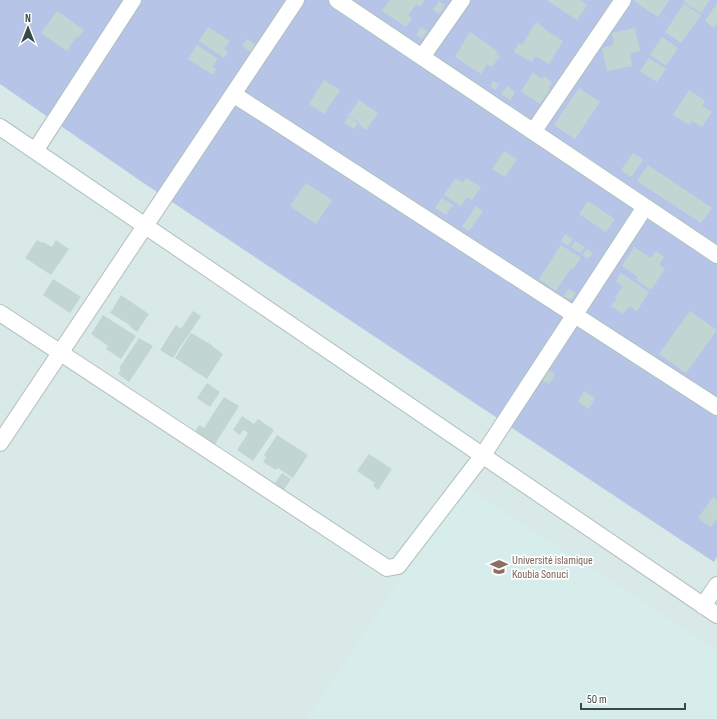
<svg xmlns="http://www.w3.org/2000/svg" width="717" height="719" font-family="'Sofia Sans Condensed',sans-serif">
<style>
.residential{fill:#d9e9e8}
.education{fill:#d6edec}
.green{fill:#b6c5e7}
.building{fill:#c1d6d3}
.lines{fill:none;stroke-linecap:round;stroke-linejoin:round}
.minor-casing{stroke:#aec0bf;stroke-width:18}
.minor{stroke:#fff;stroke-width:16}
.labels{text-anchor:middle;dominant-baseline:central;stroke-width:3.5;stroke-linejoin:round;paint-order:stroke}
.education-label{font-size:12px;fill:#785e54;stroke:#fff;text-anchor:start}
</style>
<rect width="100%" height="100%" fill="#ebf5f4"/>
<path class="residential" d="M0 0H717V719H0Z"/>
<path class="education" d="M463 485 717 650V719H306Z"/>
<path class="green" d="M0 0H717V557L714 562 142 182 0 84Z"/>
<path class="building" d="M390 0H425L420 7 416 4 408 15 412 18 406 27 382 11Z
M549 0H580L587 5 577 20 548 1Z
M635 0H669L658 17 634 1Z
M685 0H710L701 13 684 2Z
M439 1 445 5 439 14 433 10Z
M717 3V24L714 28 705 21Z
M684 4 701 15 681 43 665 32Z
M57 11 84 30 79 37 77 36 67 51 41 33Z
M536 22 545 28 544 29 563 41 549 64 535 56 532 62 514 52 519 43 522 45Z
M208 27 230 41 224 49 228 52 224 58 199 41Z
M421 27 427 31 422 39 416 35Z
M635 28 640 51 630 53 632 66 607 71 602 48 614 45 612 33Z
M470 32 497 51 496 53 500 56 492 67 487 64 481 74 455 57Z
M662 37 678 48 666 66 650 55Z
M247 39 255 45 251 52 242 46Z
M197 45 218 59 212 67 216 69 213 75 188 59Z
M649 58 666 69 657 82 640 71Z
M533 73 542 79 544 76 552 82 548 88 550 89 540 104 521 91Z
M324 80 340 90 324 114 309 104Z
M493 81 499 84 495 90 490 86Z
M507 86 515 92 510 100 501 94Z
M579 88 600 102 575 139 554 125Z
M689 90 705 101 702 106 712 112 702 127 692 121 690 125 673 115Z
M359 100 378 113 366 130 359 125 360 123 348 116Z
M348 117 358 123 354 129 344 123Z
M504 151 517 159 505 177 492 169Z
M633 153 643 160 631 177 621 170Z
M648 165 712 208 701 223 637 181Z
M456 178 463 183 466 178 481 187 472 200 467 197 461 206 444 195Z
M306 183 332 200 316 224 290 206Z
M442 198 453 205 446 215 435 208Z
M588 201 615 219 606 232 579 214Z
M476 206 483 211 469 231 462 227Z
M565 234 573 239 568 246 561 241Z
M37 240 42 243 43 242 52 247 56 240 69 249 51 275 25 258Z
M575 241 585 247 580 253 571 247Z
M561 245 581 258 573 269 571 268 556 291 539 279Z
M634 247 651 258 656 251 664 257 659 265 665 269 651 290 636 280 638 277 622 266Z
M587 249 593 253 588 259 582 255Z
M621 273 649 292 637 311 629 306 623 314 611 306 617 298 615 297 623 286 616 281Z
M53 279 81 297 70 313 43 295Z
M569 289 576 293 571 300 564 296Z
M121 295 149 314 137 332 130 327 131 326 110 313Z
M193 311 201 316 173 358 160 350 176 325 181 329Z
M690 311 717 330 686 373 659 354Z
M103 315 136 336 121 359 106 349 108 346 91 334Z
M191 333 212 345V346L223 354 207 379 175 358Z
M139 338 153 346 129 382 118 374 121 369 119 368Z
M546 369 555 374 549 384 540 379Z
M207 383 220 392 210 407 197 398Z
M584 391 595 398 589 409 578 402Z
M224 397 239 406 214 446 194 434 199 425 204 428Z
M242 416 254 424 258 419 274 430 253 461 237 450 248 433 243 430 240 435 233 430Z
M277 435 308 455 293 478 278 468 276 470 263 462 266 457 264 455Z
M369 454 392 469 378 490 373 486 375 483 357 471Z
M282 473 291 479 282 493 272 487Z
M713 497 717 500V519L711 527 698 518Z"/>
<g class="lines">
<g class="minor-casing">
<path id="minor" d="M337 0 717 255
M422 57 462 0
M233 94 717 407
M0 127 717 615
M533 132 623 0
M35 151 133 0
M0 313 387 568 398 566 483 455 645 207
M0 443 296 0
M703 606 717 585"/>
</g>
<use href="#minor" class="minor"/>
</g>
<defs>
<g id="university-bare" transform="scale(1.38)"><path d="M0-5L7-2L0 1L-7-2ZM-4 1L0 2.5L4 1V4Q0 6-4 4Z" fill="#8d6e63" stroke="#fff" stroke-width="2.5" paint-order="stroke"/></g>
</defs>
<g fill-rule="evenodd">
<use href="#university-bare" x="499" y="567"/>
</g>
<g class="labels">
<g class="education-label">
<text x="512" y="560">Université islamique<tspan x="512" dy="14">Koubia Sonuci</tspan></text>
</g>
</g>
<g transform="translate(28 28)" stroke="#ffffff" stroke-width="3" paint-order="stroke">
<path d="M0-3L7 15L0 10L-7 15Z" fill="#394947"/>
<text y="-6" font-size="11" font-weight="bold" text-anchor="middle" fill="#394947">N</text>
</g>
<path d="M581 703v6h104v-6" fill="none" stroke="#394947" stroke-width="2"/>
<text x="587" y="703" font-size="12" fill="#394947" stroke="#ffffff" stroke-width="3" paint-order="stroke">50 m</text>
</svg>
